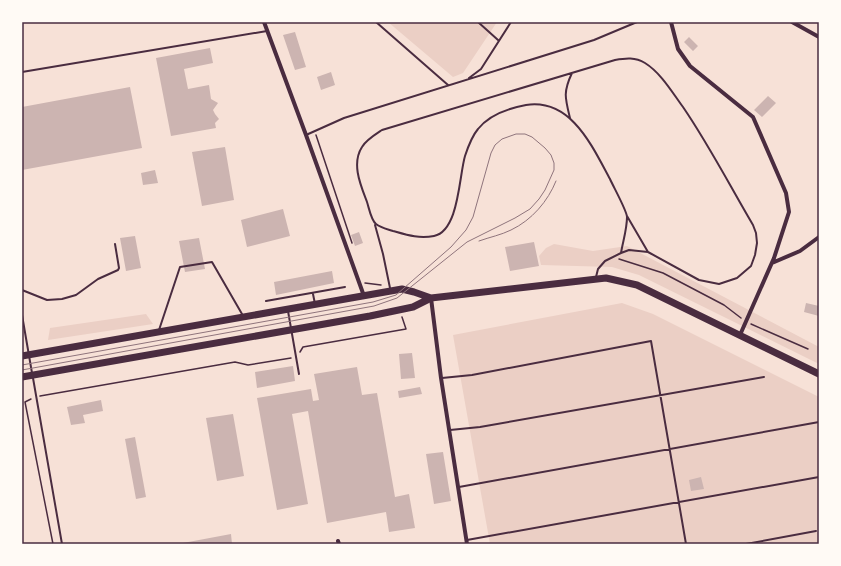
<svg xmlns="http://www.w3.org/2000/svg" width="841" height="566" font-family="'DM Sans',sans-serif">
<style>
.green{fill:#ebcfc5}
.building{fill:#ccb4b1}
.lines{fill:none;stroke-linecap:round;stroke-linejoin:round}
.path{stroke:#4a2c40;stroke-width:1.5}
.service{stroke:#4a2c40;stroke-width:2}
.minor{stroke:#4a2c40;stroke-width:4}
.trunk{stroke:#4a2c40;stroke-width:7}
.tram{stroke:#8f747c;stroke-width:1}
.neatline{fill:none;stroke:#4a2c40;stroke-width:1.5}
</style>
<rect width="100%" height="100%" fill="#f7e1d7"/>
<path class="green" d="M388 22H497L463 73 453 77Z
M554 244 593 251 627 246 819 347V364L639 275 612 267 541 265 539 256 546 248Z
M622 303 653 314 819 397V544H490L453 335Z
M146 314 153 324 48 340 50 328Z"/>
<path class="building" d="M295 32 306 67 295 70 283 35Z
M689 37 698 46 693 51 684 42Z
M210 48 213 63 184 69 188 89 209 85 211 99 218 103 213 110 215 114 219 119 215 123 216 128 171 136 156 58Z
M331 72 335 85 321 90 317 77Z
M130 87 142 148 22 170V107Z
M768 96 776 103 762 117 754 110Z
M225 147 234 200 202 206 192 152Z
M155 170 158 183 143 185 141 173Z
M283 209 290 236 247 247 241 220Z
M359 232 363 243 355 246 351 235Z
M135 236 141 268 126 271 120 238Z
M199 238 205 269 185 272 179 241Z
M534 242 539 266 510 271 505 247Z
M332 271 334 283 276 295 274 282Z
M806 303 819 306V316L804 312Z
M412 353 415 378 401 379 399 354Z
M293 366 295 381 257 388 255 372Z
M357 367 362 395 377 393 395 497 409 494 415 528 389 532 386 512 327 523 308 411 292 414 308 504 277 510 257 398 311 389 313 401 319 400 314 374Z
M420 387 422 394 399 398 398 391Z
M101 400 103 411 83 415 85 423 71 425 67 407Z
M233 414 244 476 217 481 206 418Z
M135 437 146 497 136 499 125 439Z
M443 452 451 501 434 504 426 454Z
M701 477 704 489 691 491 689 480Z
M231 534 232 544H183V543Z"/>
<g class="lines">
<path class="path" d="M316 135 352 243
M619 259 663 273 724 305 741 318
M365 283 381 285
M751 324 808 349
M300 352 303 347 406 329 402 317
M40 396 235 362 248 365 291 358
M31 399 25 402 53 544"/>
<path class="service" d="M376 22 448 85
M478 22 498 40
M22 72 267 31
M469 78 481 69 511 22
M570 118C565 98 563 92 572 73
M306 135 344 118 594 40 637 22
M375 225 383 254 390 288
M621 253C623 241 627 229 627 217 627 211 613 186 610 179 592 146 571 98 526 105 510 108 489 115 478 129 472 136 468 147 465 156 459 176 459 231 434 236 419 239 407 235 393 231 387 229 381 228 376 224 371 220 369 208 367 202 361 186 351 164 362 147 366 140 376 134 382 130L615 60C626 58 635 57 645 63 661 73 672 92 683 107 709 145 730 186 753 225L756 233 757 243 755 255 751 266 737 278 719 284 699 280 648 252 627 216
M596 277 598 269 605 261 621 253 629 250 648 252
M22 290 47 300 62 299 76 295 98 279 118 270 119 268 115 244
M313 294 315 304
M266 301 345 287
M288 311 299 374
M22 315 32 373
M159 330 180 267 212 262 242 314
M33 378 62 544
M442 378 472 375 651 341 686 544
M450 430 480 427 764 377
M459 487 819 422
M467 540 819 477
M746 544 816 531"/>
<path class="minor" d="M264 22 306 135 364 296
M671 22 678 49 690 66 753 117 786 193 789 212 774 258 740 335
M792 22 819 37
M772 263 800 251 819 237
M431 298 441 378 467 544
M338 541 339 544"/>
<path class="trunk" d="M22 356 402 289 414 292 431 298
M22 377 370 316 413 307 431 298 606 278 637 285 819 374"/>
<path class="tram" d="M479 241C490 237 501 235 511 230 532 220 548 201 556 181
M22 365 373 302 396 295 451 247 466 230 473 217 491 153 495 145 502 139 516 134H525L532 137 545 148 551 155 554 163V170L545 190 539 199 530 209 515 218 467 242 397 298 374 306 22 370"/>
</g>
<rect width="841" height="566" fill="none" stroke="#fffaf5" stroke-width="46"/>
<rect x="23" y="23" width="795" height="520" class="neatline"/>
</svg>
